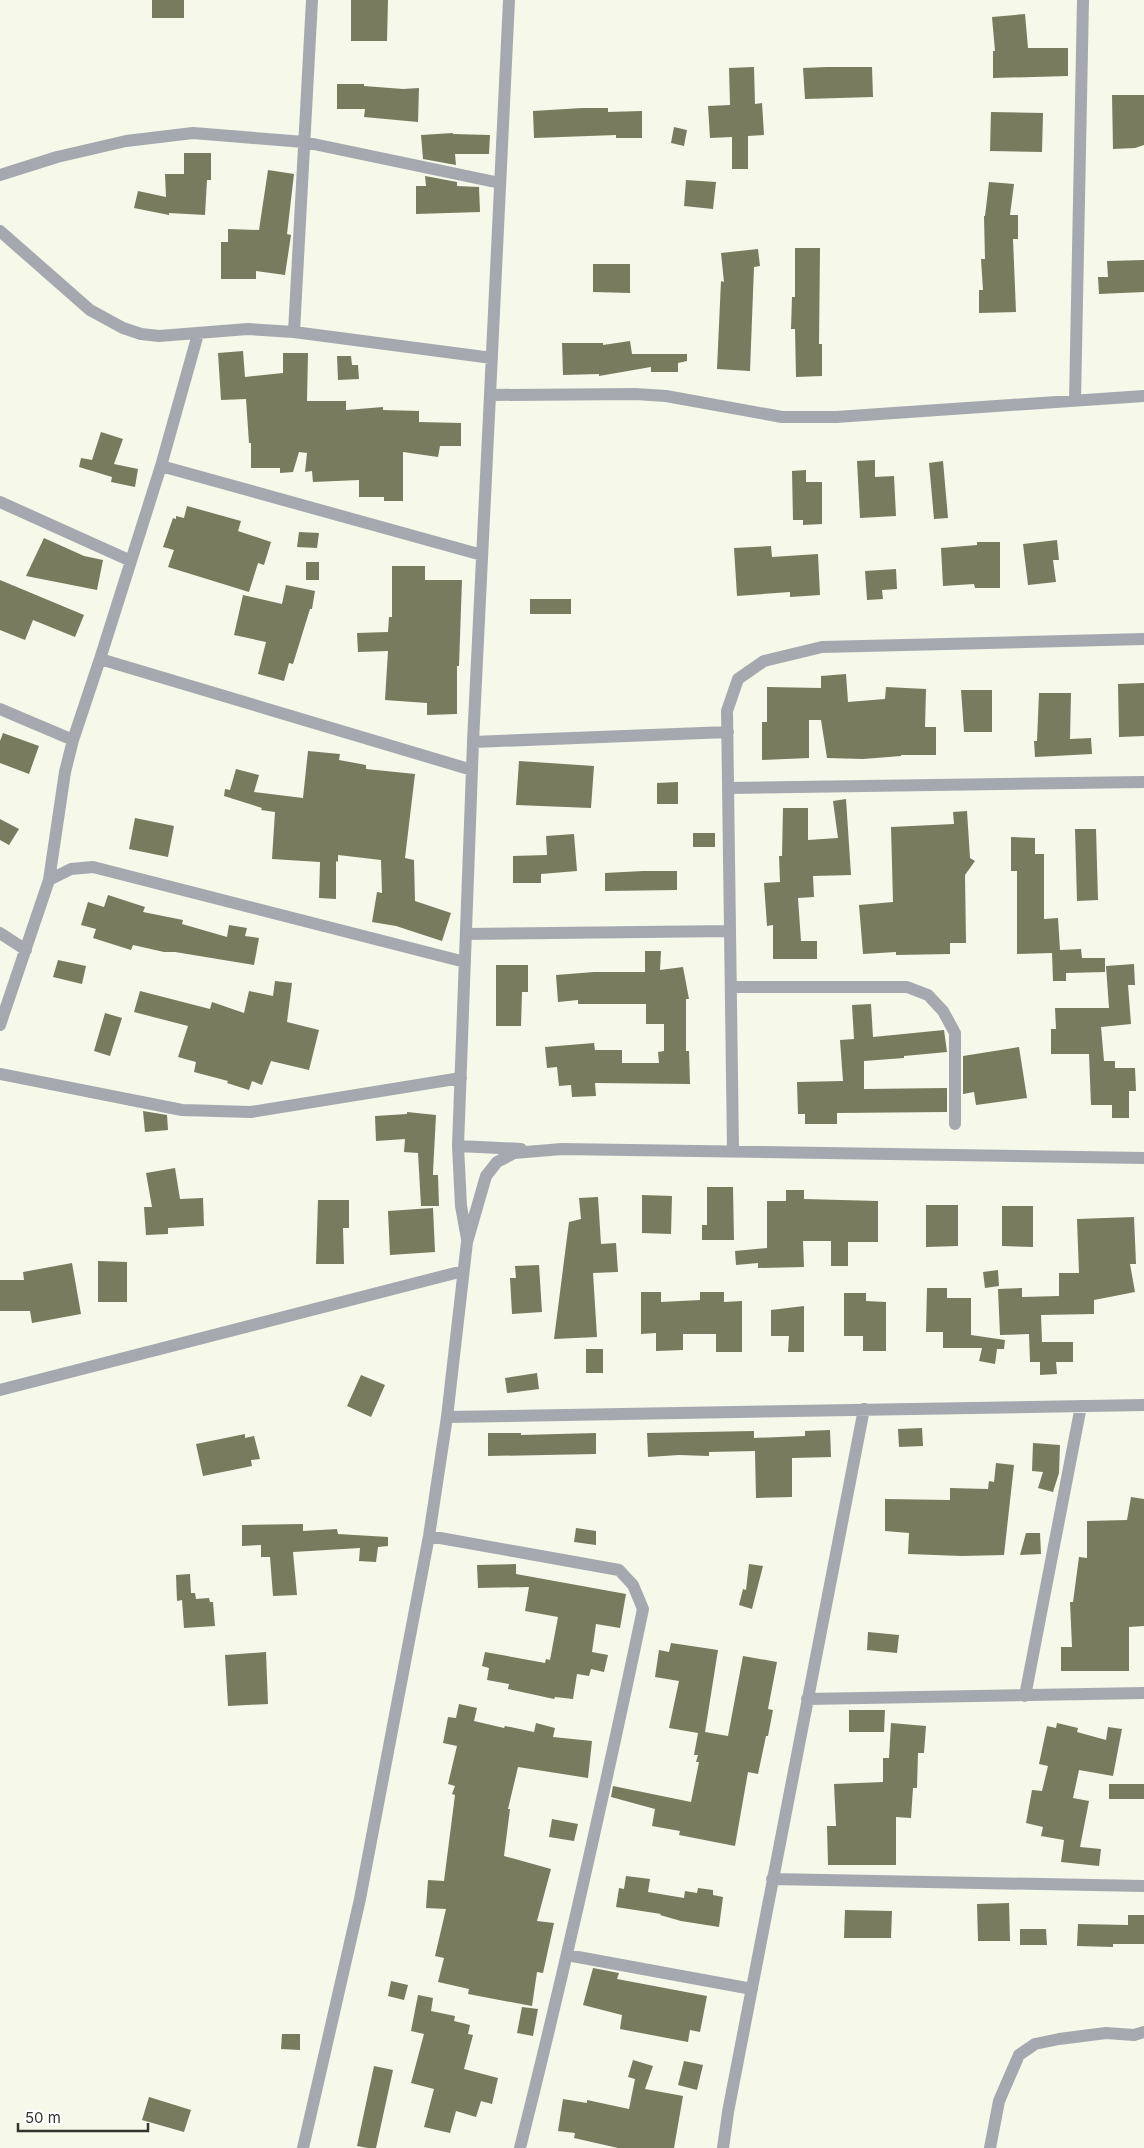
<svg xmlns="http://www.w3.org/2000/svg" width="1144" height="2148" font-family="Inter,sans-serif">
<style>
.building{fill:#787b5e}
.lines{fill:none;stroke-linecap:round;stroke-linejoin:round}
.minor{stroke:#a5a9af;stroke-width:12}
</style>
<rect width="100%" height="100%" fill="#f6f8e9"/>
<path class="building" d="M152 0H184V18H152Z
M351 0H388L387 41H351Z
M1025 14 1028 48H1068V76L993 78V51H995L992 17Z
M754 67 755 104 762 103 764 135 748 136V169H732V137L710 138 708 106 730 105 729 68Z
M827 67H872L873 97 805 99 803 68Z
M337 84H364V86L403 89 419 88 418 122 364 117 365 109H337Z
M1112 95H1144V145L1135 148 1113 149Z
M582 108H608V112L642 111V138H616V135L534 138 533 111Z
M991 112 1043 113 1042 152 990 151Z
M674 127 687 130 684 146 671 143Z
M453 133V134L490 135 489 154H455L456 165 423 159 421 135Z
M184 153H211V180H207L205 215 169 213V215L134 208 138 191 166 197 165 174H184Z
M268 170 294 174 287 234 291 235 285 275 256 271V279H221V242H228V229L259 230Z
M425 176 457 182V186L479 187 480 212 416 214V186H426Z
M686 180 716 182 713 209 684 206Z
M989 182 1014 184 1010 215H1018V239H1013L1016 312 979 313V290H983L981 259H985L984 216H985Z
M795 248H820L819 344H822V376L796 377 795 329H791L792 297H795Z
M758 249 760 266 754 267 750 371 717 369 721 281 724 282 721 253Z
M1144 260V292L1099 294 1098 277H1108L1107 261Z
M593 264H630V293L593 292Z
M630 341 632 354H687V361L678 363V372H651V367L599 376V374L563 375 562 343H603V345Z
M243 351 245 377 283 373V353H308L307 401H346V410L383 407V410L419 411V422L461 423V446H440L438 457 403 452V501H384V497H359V480L313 482 312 471 305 472 307 453 299 452 293 472 280 473V468H251V443H249L246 399 221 400 218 353Z
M337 356H351L352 365H358L359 379 338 380Z
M101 432 123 439 114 464 138 469 135 487 111 482 112 477 79 467 81 458 92 460Z
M875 460V477L894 476 896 516 860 518 857 461Z
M943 461 948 518 934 519 929 463Z
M806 470V482H822V524L803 525V520H793L792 471Z
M187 506 241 521 238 531 271 542 264 565 258 563 249 592 168 567 174 550 163 547 173 518 176 519V516L184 518Z
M299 532 319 533 317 548 297 547Z
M44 538 84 556 103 560 97 590 26 576Z
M1057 540 1059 560H1053L1056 582 1028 585 1023 544Z
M977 542H1000V588H975L974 584 943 586 941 548 977 545Z
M771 546 772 557 818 554 820 595 790 597V592L737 596 734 548Z
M306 562H319V580H306Z
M392 566H425V580H462L459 666H457V714L427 715V703L385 700 388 651 358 652 357 633 388 632 389 617H392Z
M896 569 897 589 882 590 883 599 867 600 865 571Z
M0 580 84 615 75 637 33 620 25 640 0 630Z
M286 585 315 591 312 609H310L293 664 289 663 284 681 258 674 266 642 234 635 243 595 282 604Z
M530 599H571V614H530Z
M846 674 848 702 885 699 886 687 926 689 925 727H936V755H901V756L863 759 827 758 821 720H809V758L762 760V722H767V687L821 688V676Z
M1144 683V736L1119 737 1118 684Z
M961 690H992V732H964Z
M1039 693H1071L1070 739 1091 738 1092 754 1035 757 1034 741H1037Z
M3 733 39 746 29 774 0 763V741Z
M308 751 340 754 339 760 366 765V769L415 774 405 858 414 860 415 901 451 913 442 941 396 926 372 922 377 892 382 893 381 860 338 855V862L336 861V899L319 898 320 862 272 859 275 812 261 810 262 808 224 796 225 789 230 790 236 769 259 775 254 792 303 798Z
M519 761 594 766 591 808 516 805Z
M678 782V804H657V783Z
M846 799 851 875 813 876 814 897 798 898 801 941H817V959H773V925L767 926 764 883 780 882 779 856H782L783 808H808V840L838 838 833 801Z
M967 811 970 858 975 861 965 875 966 943H950V954L896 955V952L863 954 859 905 893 902 891 827 954 824 953 812Z
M135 818 174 826 168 857 129 849Z
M0 819 19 829 9 845 0 840Z
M1075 829H1096L1098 900 1077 901Z
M693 833H715V847H693Z
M574 834 577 871 541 874V883H513V856L547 855 546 836Z
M1011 837 1035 838V854H1044V919L1058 918 1060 950 1081 949 1082 958H1105V972L1066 973V981H1053L1052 953 1017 954V871H1011Z
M643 871H677V890L605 891V873Z
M108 895 145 907 143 912 183 920 182 924 227 937 229 925 247 928 245 936 259 938 254 965 175 952H164L133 945 131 950 93 938 96 929 81 925 88 902 104 907Z
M645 951H661L660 970 683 967 689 999H686V1051H689L690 1084 595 1083 596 1096 572 1097 571 1085 559 1086 557 1067 547 1068 545 1047 594 1043 595 1050H622V1063H659L658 1052 664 1051V1024H646V1004H578V1000L558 1002 556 975 594 972H645Z
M58 960 86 966 82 984 53 977Z
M1134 964 1135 985H1128L1131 1024 1101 1027 1104 1061H1115V1068H1135L1136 1091H1129V1118H1112V1105H1091L1089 1054H1051V1029H1056L1055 1008H1109L1106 966Z
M496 965H528V992H522L521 1026H496Z
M275 981 292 983 287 1022 319 1030 309 1070 271 1061 262 1085 252 1081 249 1090 227 1083 228 1081 194 1072 196 1062 178 1057 188 1026 134 1012 140 991 210 1009 212 1002 244 1013 249 991 273 996Z
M871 1004 873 1037 944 1030 947 1052 904 1056V1058L864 1061V1089L947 1088V1112L837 1113V1124H805V1114H798L797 1082 843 1081 840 1040 854 1039 852 1005Z
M105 1013 122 1018 110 1056 94 1051Z
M1019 1047 1027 1098 976 1105 974 1092 963 1094V1056Z
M143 1111 167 1115 168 1130 145 1132Z
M407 1112 436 1115 433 1172V1175H438L439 1206H421L418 1153 404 1152 405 1139 376 1141 375 1116 407 1114Z
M175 1168 180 1199 203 1198 204 1226 168 1228V1234L146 1235 144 1207H152L146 1173Z
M707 1187H733L734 1240H702V1225H707Z
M786 1190H804V1199L878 1201V1242H848V1266H831V1241H803L804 1267 758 1268V1263L736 1265 735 1251 767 1248V1201H786Z
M642 1195 672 1196 671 1234 642 1233Z
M598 1197 601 1244 616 1243 618 1272 593 1273 597 1337 554 1339 569 1222 581 1219 579 1198Z
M318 1200H349V1228H343L344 1264H316Z
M926 1205H958V1246L926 1247Z
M1002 1206H1033V1247L1002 1246Z
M433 1208 435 1252 390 1255 388 1211Z
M1134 1217 1136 1264H1130L1135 1292 1094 1300V1314L1041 1315 1042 1342H1073V1362H1056L1057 1374 1040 1375V1362H1030L1029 1334 1000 1335 998 1289 1022 1288V1297L1059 1296V1273H1079L1077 1219Z
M98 1261 127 1262V1302H98Z
M72 1263 81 1314 32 1323 30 1311H0V1280H24L23 1272Z
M539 1265 542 1312 512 1314 510 1278H516L515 1266Z
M998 1270 999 1286 985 1288 983 1272Z
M927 1288H947V1298H971V1335L1005 1340 1004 1349H997L995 1364 979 1361 982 1348H943V1332H926Z
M641 1292H661V1302L700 1300V1292H724V1302L742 1301V1352H716V1334H683V1350L656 1351V1333L641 1334Z
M844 1293H866V1301L886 1302V1351H863V1336H844Z
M804 1306V1352H788L789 1336H771V1310Z
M586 1349H603V1373H586Z
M537 1373 539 1389 507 1393 505 1378Z
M361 1375 385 1385 371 1417 347 1406Z
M922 1428 923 1446 899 1447 898 1429Z
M830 1430 831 1457 792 1458V1497L756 1498 755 1451 709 1452V1456L679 1455 648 1457 647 1433 754 1431V1438L805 1436V1431Z
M488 1433H521V1435L596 1433V1454L488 1456Z
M245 1434V1438L254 1436 260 1459 251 1460 252 1466 203 1476 196 1444Z
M1033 1443 1060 1445 1059 1473 1053 1492 1038 1488 1043 1472 1032 1471Z
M996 1463 1014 1465 1004 1555 962 1556 908 1554 909 1533 885 1531V1499L950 1500V1488L988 1489 989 1481 994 1482Z
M1131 1497 1144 1499V1626L1129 1627V1671H1061V1647H1072L1070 1602H1073L1079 1557 1087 1558V1521L1127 1520Z
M303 1524V1531L337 1529 338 1534 388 1537V1546L378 1547 376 1562 359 1561 360 1548 293 1552 297 1595 273 1596 270 1557H261V1545L242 1546V1525Z
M576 1528 596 1531V1545L574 1542Z
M1026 1533H1040L1041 1554 1020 1555Z
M516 1564V1574L626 1594 620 1628 596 1624 592 1652 608 1655 604 1672 591 1669 589 1676 577 1674 573 1699 555 1697 554 1699 508 1689 509 1684 487 1680 489 1668 482 1666 485 1652 545 1663 546 1659 550 1660 558 1617 525 1611 529 1587 478 1588 477 1565Z
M749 1564 763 1566 752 1609 739 1605 743 1589 746 1590Z
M190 1574 191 1593H195L196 1599 209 1598 210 1602H213L215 1626 184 1628 182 1600 177 1601 176 1575Z
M868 1632 899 1635 897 1653 867 1650Z
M671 1643 718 1650 705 1732 728 1736 743 1656 777 1662 768 1709 773 1710 768 1736H766L758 1774 748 1772 735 1846 679 1835 680 1831 652 1826 655 1809 611 1797 613 1786 691 1802 699 1762H696L698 1755H694L698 1733 669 1728 679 1681 655 1677 659 1650 669 1652Z
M266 1652 268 1704 228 1706 225 1655Z
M459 1704 477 1708 474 1721 504 1728 505 1726 534 1732 536 1723 555 1728 553 1737 592 1741 588 1778 518 1767 508 1809H510L504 1856 551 1869 537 1921 554 1923 543 1973 537 1972 532 2006 468 1994 469 1989 438 1982 444 1958 435 1956 446 1909 426 1908 428 1880 444 1881 455 1795 452 1794 455 1786 448 1784 457 1746 443 1743 448 1717 456 1718Z
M849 1710H885L884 1732H849Z
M891 1723 926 1726 924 1753H918L917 1788H913L911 1818 896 1817V1865H828L827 1826H836L834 1784 883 1782V1758H889Z
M1057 1723 1078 1728 1077 1732 1106 1740 1108 1727 1122 1729 1113 1776 1079 1770 1073 1798 1089 1801 1080 1847 1101 1849 1099 1866 1061 1862 1064 1840 1041 1836 1043 1827 1026 1823 1032 1790 1042 1791 1048 1766 1039 1764 1047 1726 1056 1728Z
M1109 1784H1144V1799H1109Z
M552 1819 578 1824 574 1841 549 1837Z
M626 1876 650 1879 648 1892 684 1898 685 1891 697 1893 698 1888 713 1890V1895L723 1897 719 1927 681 1921 660 1915 661 1914 616 1907 619 1888 624 1889Z
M1009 1903 1010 1941H978L977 1904Z
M845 1910 892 1911 891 1938H844Z
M1128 1915H1144V1944H1113V1947L1077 1946 1078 1924 1128 1925Z
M1020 1929H1046L1047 1945H1020Z
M593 1968 619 1973 617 1979 707 1996 700 2032 690 2030 688 2042 620 2029 622 2015 583 2005Z
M391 1981 408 1985 404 2000 388 1996Z
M418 1995 433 1998 431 2011 455 2016 454 2021 470 2025 468 2034 473 2035 464 2069 498 2078 492 2104 481 2101 476 2117 456 2111 450 2133 424 2127 434 2089 411 2083 424 2034 411 2031Z
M522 2007 538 2009 533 2036 517 2033Z
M282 2034H300V2050L281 2049Z
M633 2060 653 2066 645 2089 683 2096 674 2148H618L574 2138 575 2133 558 2131 563 2099 587 2103V2100L629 2109 635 2079 628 2077Z
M684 2061 703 2065 697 2090 678 2085Z
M374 2066 393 2070 376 2148H368L357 2146Z
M149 2097 191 2110 184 2132 142 2120Z"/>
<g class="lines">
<path class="minor" d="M0 175 57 157 126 141 193 133 304 142 500 183
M0 231 90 310 123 328 141 334 159 336 248 329 294 332 492 358
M294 332 312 0
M490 395 509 0
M1075 401 1083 0
M161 466 482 555
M0 502 131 561
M100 659 161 466 198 334
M0 709 73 740
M728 732 473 742 490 395 635 394 666 396 782 417H836L1144 396
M728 788 1144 782
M49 880 65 772 73 740 100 659 472 770
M0 933 26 950
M466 934 730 931
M731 987H907L928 995 943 1011 955 1033V1124
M0 1025 49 880 71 869 93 867 465 962
M0 1074 182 1110 251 1112 461 1078
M458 1146 521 1149
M733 1150 727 711 738 679 764 661 822 647 1144 639
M467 1239 461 1206 458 1146 473 742
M0 1390 463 1271
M447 1417 1144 1405
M429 1536 619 1570 633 1585 643 1609C605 1790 565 1969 520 2148
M1025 1696 1081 1406
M807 1699 1144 1693
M772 1879 1144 1886
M567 1955 752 1989
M303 2148 360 1899 429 1536 447 1417 467 1242 486 1176 497 1162 514 1153 562 1149 1144 1158
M723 2148 728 2112 864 1409
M990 2148 999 2101 1019 2055 1035 2044 1059 2039 1106 2033 1134 2035 1144 2032"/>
</g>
<path d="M18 2123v8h130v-8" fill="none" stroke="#33342e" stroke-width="2.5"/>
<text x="25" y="2123" font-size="15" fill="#33342e" stroke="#ffffff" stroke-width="4" paint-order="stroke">50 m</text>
</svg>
